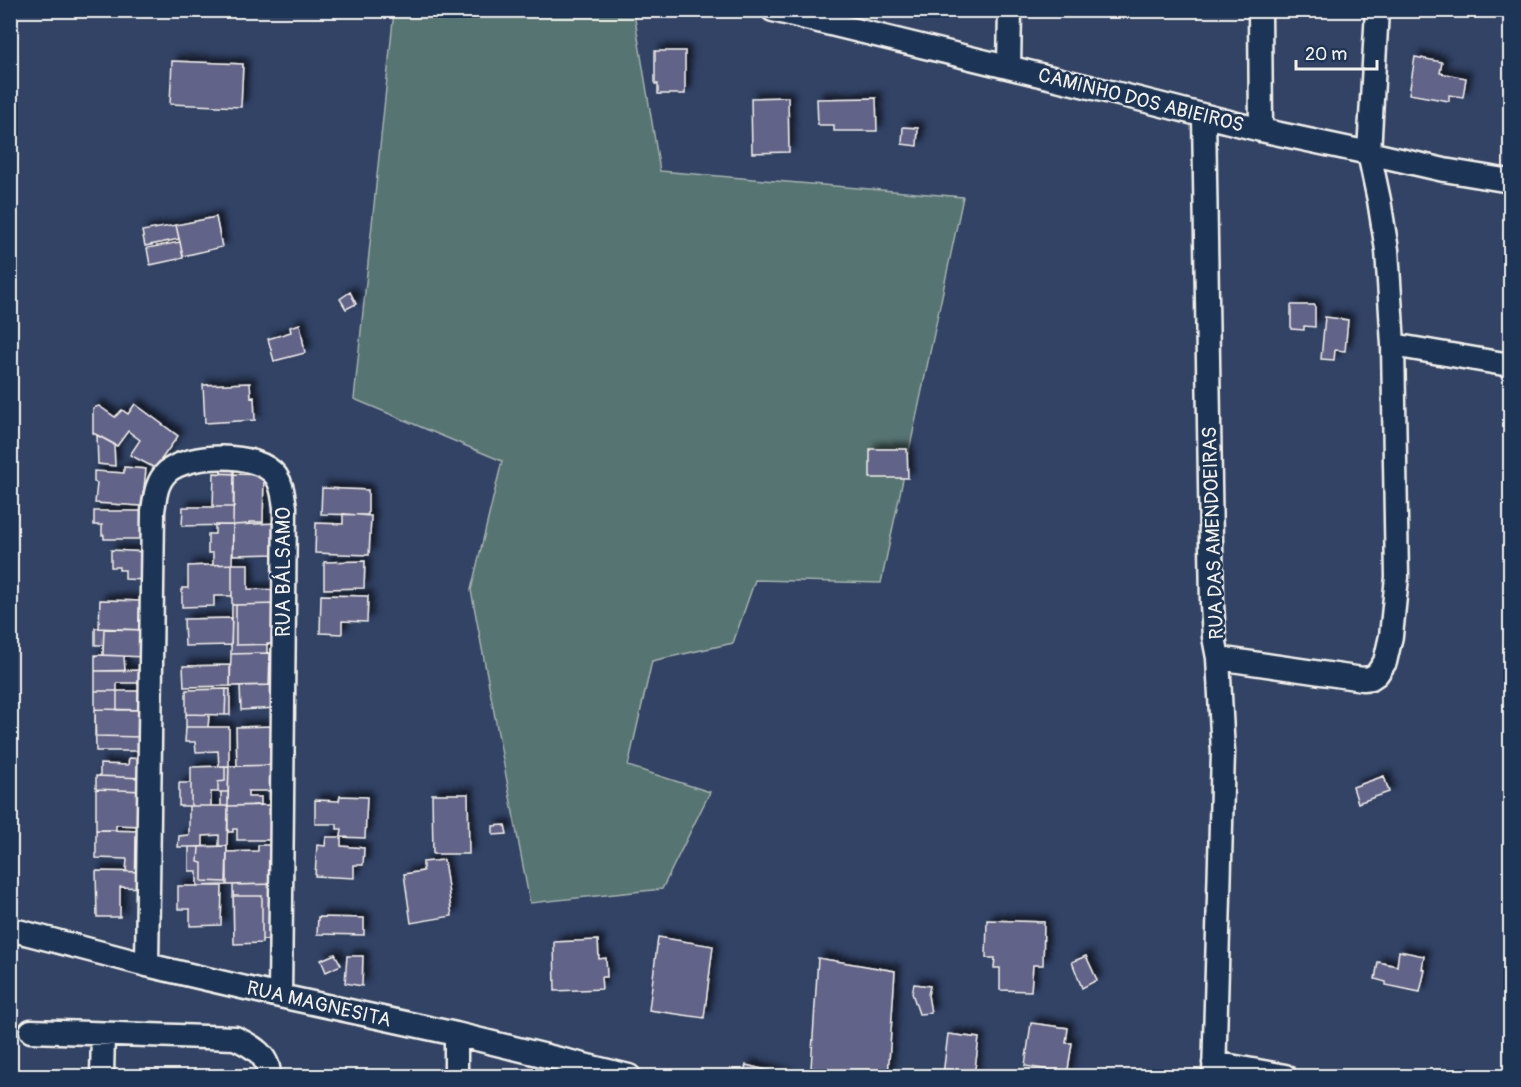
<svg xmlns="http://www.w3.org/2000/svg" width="1521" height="1087" font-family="Pangolin,sans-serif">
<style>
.green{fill:#577472;stroke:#a6b2ad;stroke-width:1.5}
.building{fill:#626488;stroke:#f4f1e8;stroke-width:1.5;filter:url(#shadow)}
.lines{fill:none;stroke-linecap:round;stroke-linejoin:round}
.street-casing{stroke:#f4f1e8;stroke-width:27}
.street{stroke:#1d3557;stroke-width:22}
.labels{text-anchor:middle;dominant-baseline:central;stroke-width:5;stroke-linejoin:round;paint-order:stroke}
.street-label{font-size:20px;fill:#f4f1e8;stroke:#1d3557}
</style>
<defs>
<filter id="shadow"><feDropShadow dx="5.5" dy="-5.5" stdDeviation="3" flood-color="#0009"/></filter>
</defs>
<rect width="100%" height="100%" fill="#324366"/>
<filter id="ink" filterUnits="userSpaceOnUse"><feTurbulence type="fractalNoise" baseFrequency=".0167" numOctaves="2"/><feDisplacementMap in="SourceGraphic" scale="12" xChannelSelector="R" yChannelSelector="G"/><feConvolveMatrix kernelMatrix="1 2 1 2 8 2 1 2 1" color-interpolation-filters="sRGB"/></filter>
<g filter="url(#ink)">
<path class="green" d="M623 10 634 13 660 171 963 197 881 583 755 580 733 643 652 661 628 766 710 792 662 889 530 903 471 590 502 461 354 399 394 11Z"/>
<path class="building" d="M655 51H685V94H658V84H655Z
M1415 57 1442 62 1440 73 1466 78 1463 97 1449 95V101L1409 94Z
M172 61 243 64 241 107 170 104Z
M788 97 789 152 752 153 751 98Z
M876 98 877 131H834V125H818L817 99Z
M903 127 918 128 917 146 902 144Z
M216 217 222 247 183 256 176 225Z
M176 225 179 239 145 246 142 231Z
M180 242 183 258 150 265 147 248Z
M350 292 356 304 346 309 340 299Z
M1291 305H1315V327L1304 326V330L1291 329Z
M1325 317 1348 320 1345 351 1335 350 1334 360 1321 359Z
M300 324 305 353 274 361 268 339 291 332 290 327Z
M250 383 251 398 254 397 255 420 205 423 203 385Z
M135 404 178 436 155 468 130 455 140 440 128 431 117 446 93 433V408L99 406 115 417 122 410 128 414Z
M97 435 114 444 115 466 98 464Z
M870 449H907L908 478H870Z
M124 467 146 469 142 506 95 503 97 483 94 482V471L124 473Z
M221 467 234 468 233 525 182 526 183 507H213L214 473 221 474Z
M214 473 234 474V507H213Z
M234 474 264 475 263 522H249V524L233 525Z
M322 488 368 490V515L321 514Z
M94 511H144L143 539H104V535H102V525H94Z
M343 514 371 516 369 555 315 553 316 523 343 524Z
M277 523V554L233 555V525Z
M215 525H233L232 564 213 565V553H208V534H215Z
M111 550 147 552 145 580 125 579V570H119V567H111Z
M365 561 364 588 324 589V562Z
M232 564H248V589L280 590 279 604 232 605Z
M232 564V596H214V606L182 607V588H188V566Z
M321 595 368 596 367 622 342 621V634L320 633Z
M100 600 145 601V630L99 628Z
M277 604V644L236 645V605Z
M279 604 277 644H267V653L231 654 232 605Z
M232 618 231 645 185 646 184 619Z
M95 628 145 630 144 657 103 655V645H95Z
M104 629 145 630 144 657 103 655Z
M270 653 269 685 230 686 231 654Z
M95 655 124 656 125 671H95Z
M230 665V686L184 687 183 666Z
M145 670V683H117V691H95V671Z
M276 685 277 708 241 710 240 686Z
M226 689 225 715 186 714V690Z
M230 689V715H209L208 727H186V690Z
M95 691H150L149 710 95 709Z
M117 691H150L149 710H117Z
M95 709 144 710V737L95 736Z
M95 709 149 710V751H96Z
M275 726V765L237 766 236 727Z
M186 727H229V766H219L218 751 196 752 195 742H185Z
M129 758 143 759V778L100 776V764L128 765Z
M280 765 271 791H248V797H261V805L228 806 229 766Z
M225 766V781L218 782V792H211V806H191V767Z
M229 766 228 792H211V806H179V783H191V767Z
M96 776 143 778 142 791 96 789Z
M1384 776 1389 792 1358 803 1353 787Z
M96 789 142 791V826L116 825V830H96Z
M221 792H228V806H221Z
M432 794H468L469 854H433Z
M340 796 367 797 365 838 341 837 342 829H337V824H315V800L339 801Z
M274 805V840H237V829H233V832H228V806Z
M189 806H228L227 846H219V835L203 836V847H178L179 836 189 835Z
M505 825 507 834 493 835V826Z
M96 830 143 831 142 872H126L127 859 96 858Z
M326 837H341V846L364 848 363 865H354V878L315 876 317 845 325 846Z
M258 845H271L273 884 227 885V852L258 851Z
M227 846 226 882 202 881V863L198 862 199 847Z
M227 846V885L197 886V871H189V847Z
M444 860 452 916 411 923 404 874 423 871V862Z
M96 871 147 872V888L120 887V917H97Z
M278 884V939L262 940V943L234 944 233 885Z
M178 886H222L221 925 190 926V909H178Z
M233 896H262V943L234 944Z
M318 917 364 918V935L317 934Z
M987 920 1044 922 1043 965H1033L1031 991 1000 990V968H994L995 958H986Z
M658 937 713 946 704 1018 649 1010Z
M598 940 599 959 606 958 607 977H601L602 989 555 991 554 942Z
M1399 951 1424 956 1422 969 1425 970 1420 992 1386 985V982L1375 979 1378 962 1397 966Z
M335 954 341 965 326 972 321 960Z
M347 956H363L362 986 345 983Z
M1086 956 1097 980 1082 988 1072 962Z
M818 958 895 971 888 1076H864L811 1068Z
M914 984 930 986 928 995 931 1013 919 1014 912 993Z
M1031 1023 1068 1028 1066 1043H1072L1067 1076H1049L1050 1070 1025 1066Z
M948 1034 979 1038 974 1076H946V1075H943Z
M746 1065 786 1075 785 1076H743Z"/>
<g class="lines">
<g class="street-casing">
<path id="street" d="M773 10 1139 99 1261 130 1369 153 1444 170 1510 181
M1260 10 1261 130
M1009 67 1010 10
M1204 116 1212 604 1214 637 1218 658 1363 679 1371 678 1377 674 1385 662 1391 636 1397 577 1393 345 1387 250 1379 200 1369 153 1377 10
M1393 345 1510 365
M10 929 147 965 280 996 456 1034 629 1076
M147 965 153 511C155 498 156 482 167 472 188 453 258 451 276 476 283 486 283 496 285 507L280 996
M31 1031 235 1038C252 1046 269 1055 269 1076
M456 1034V1076
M1214 1063 1285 1076
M102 1076 103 1034
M1214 1076 1223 752 1218 658"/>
</g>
<use href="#street" class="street"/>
</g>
</g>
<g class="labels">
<g class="street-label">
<text transform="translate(1141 100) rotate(14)">CAMINHO DOS ABIEIROS</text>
<text transform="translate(1213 533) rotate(-92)">RUA DAS AMENDOEIRAS</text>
<text transform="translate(283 572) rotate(-90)">RUA BÁLSAMO</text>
<text transform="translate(319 1004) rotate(13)">RUA MAGNESITA</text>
</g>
</g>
<rect width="1521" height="1087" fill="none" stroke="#1d3557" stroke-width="36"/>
<rect x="18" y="18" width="1485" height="1051" fill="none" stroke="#f4f1e8" stroke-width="2" filter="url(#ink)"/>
<path d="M1296 60v9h81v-9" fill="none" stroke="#f4f1e8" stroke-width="3"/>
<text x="1305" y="60" font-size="18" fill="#f4f1e8" stroke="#1d3557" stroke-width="4.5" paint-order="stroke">20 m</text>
</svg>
